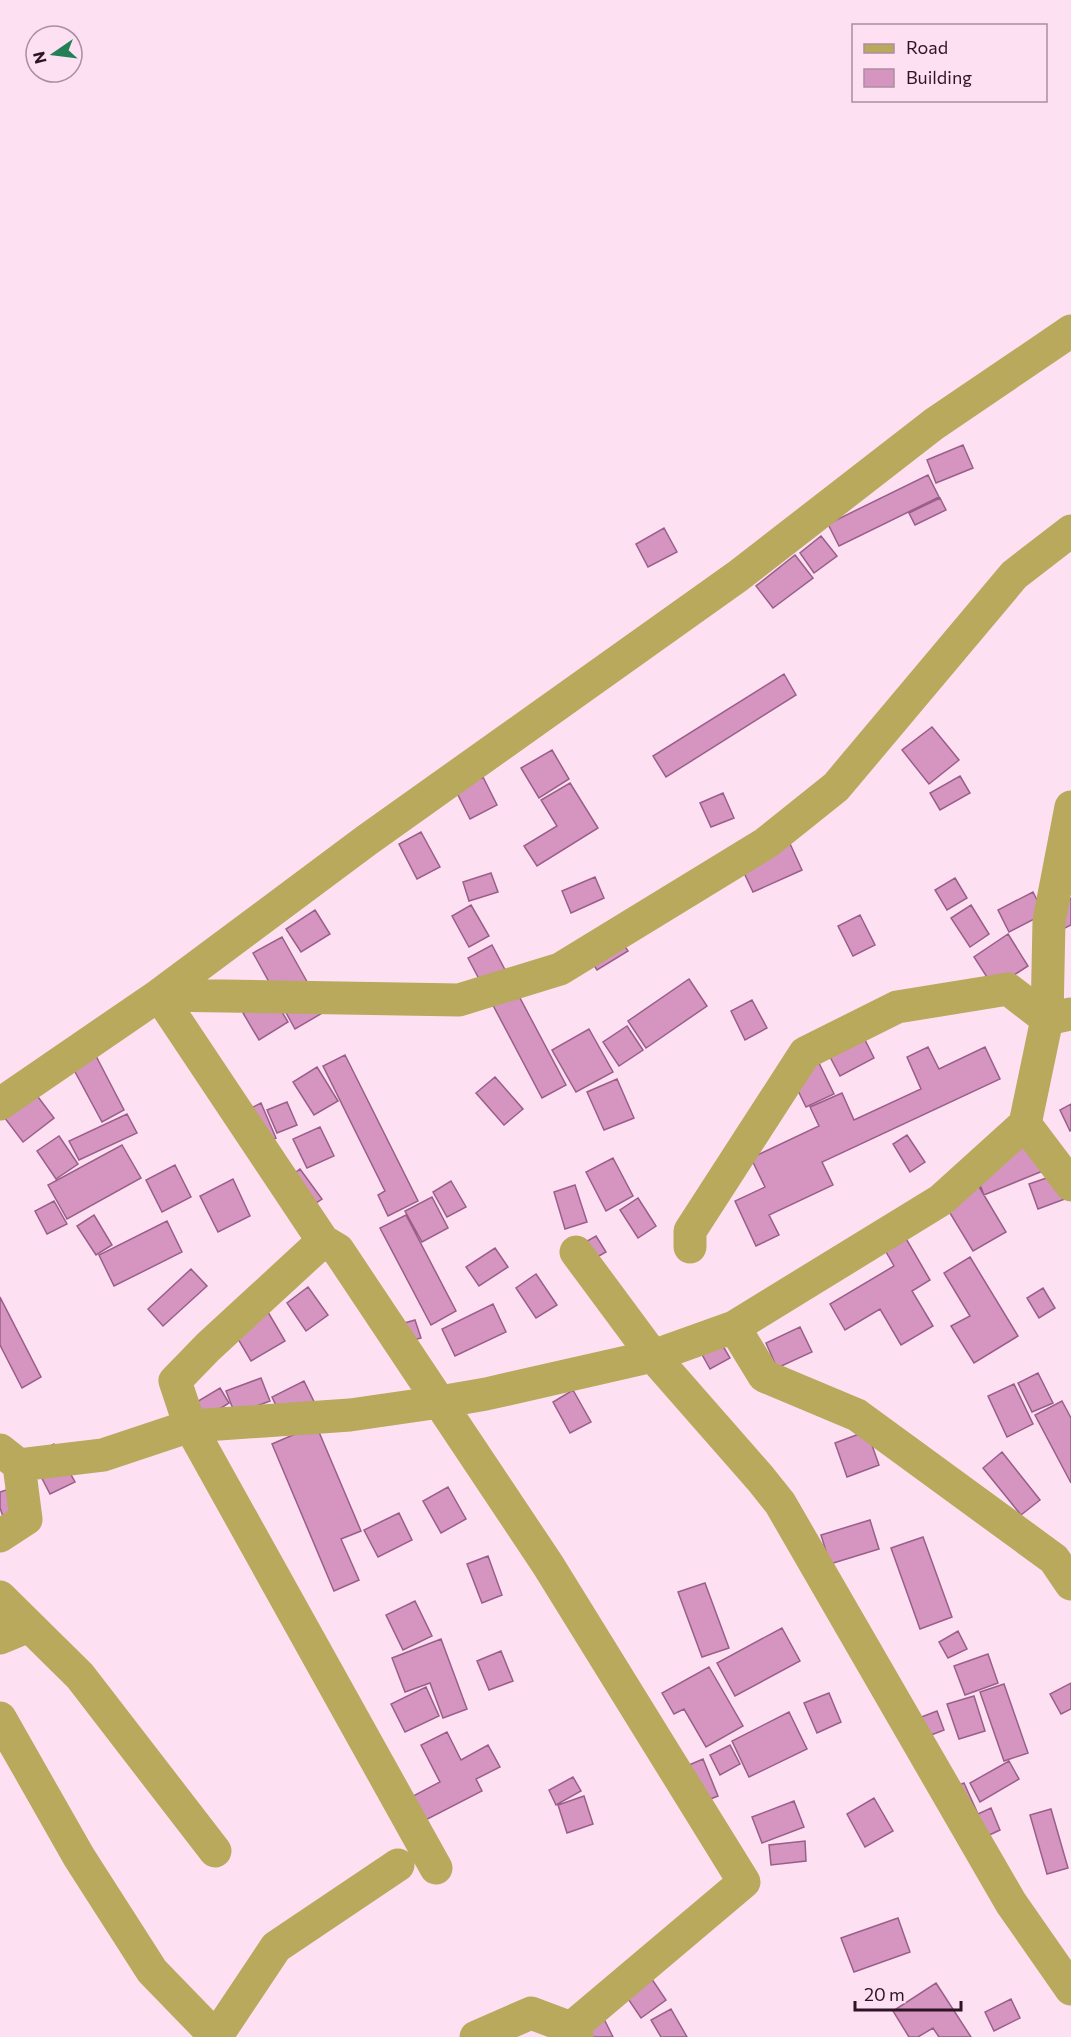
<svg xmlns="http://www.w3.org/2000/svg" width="1071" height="2037" font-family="Commissioner,sans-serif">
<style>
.building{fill:#d595c0;stroke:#9a5f88;stroke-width:1.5}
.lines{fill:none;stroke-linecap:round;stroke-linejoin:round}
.minor{stroke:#b8a95d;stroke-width:33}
</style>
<rect width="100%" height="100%" fill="#fde1f3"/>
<path class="building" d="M963 445 973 468 936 483 927 460Z
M928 475 939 497 839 546 828 524Z
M940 498 946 510 915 525 909 513Z
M664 528 677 552 648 567 636 544Z
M821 536 837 556 814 573 800 553Z
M795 555 813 578 773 608 756 586Z
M784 674 796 695 666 777 653 756Z
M932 727 959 760 929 784 902 750Z
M552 750 569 779 539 798 521 768Z
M960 776 970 793 940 810 930 793Z
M483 777 497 805 470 819 456 791Z
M570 783 598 828 537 866 524 846 557 826 541 800Z
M723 793 734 818 711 827 700 803Z
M421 832 440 867 417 879 399 844Z
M787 837 802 870 753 892 738 860Z
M491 873 498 892 469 901 463 882Z
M595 877 604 898 571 913 562 891Z
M955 878 967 898 947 910 935 890Z
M1033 892 1044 914 1009 932 998 910Z
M1071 898V925L1057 932 1046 910Z
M471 905 489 936 469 947 452 916Z
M971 905 989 934 970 947 951 918Z
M315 910 330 934 301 952 286 929Z
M860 915 875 945 853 956 838 926Z
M1008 934 1028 966 994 988 974 957Z
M618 936 628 951 597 970 587 954Z
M282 937 324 1012 295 1029 253 953Z
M492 945 566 1085 542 1098 468 958Z
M689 979 707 1006 646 1048 628 1021Z
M272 995 288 1022 259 1040 243 1013Z
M752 1000 767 1028 745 1040 731 1011Z
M627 1026 643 1050 619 1066 603 1042Z
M589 1029 613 1072 576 1092 552 1050Z
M862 1034 874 1058 840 1076 827 1051Z
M928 1047 939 1069 985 1047 1000 1079 822 1162 833 1185 769 1215 779 1235 756 1246 735 1201 765 1187 751 1158 819 1126 810 1107 842 1093 854 1120 921 1089 907 1057Z
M345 1055 418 1201 388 1216 378 1195 385 1191 323 1066Z
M96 1056 124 1110 102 1122 73 1068Z
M818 1061 834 1094 806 1107 790 1074Z
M317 1067 338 1101 314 1115 293 1082Z
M495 1077 523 1109 504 1125 476 1093Z
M617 1079 634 1118 604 1130 587 1092Z
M35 1093 54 1118 23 1142 4 1117Z
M287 1102 297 1125 277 1133 267 1110Z
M261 1103 276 1138 256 1147 241 1113Z
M1071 1104V1130L1070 1131 1060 1110Z
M127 1114 137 1133 79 1160 69 1141Z
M320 1127 334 1156 307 1168 293 1139Z
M1041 1133 1055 1166 984 1195 971 1161Z
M907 1135 925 1162 910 1172 893 1144Z
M59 1136 78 1164 56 1179 37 1151Z
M122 1145 141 1178 67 1219 48 1185Z
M613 1158 633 1196 606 1211 586 1172Z
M175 1165 191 1197 162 1212 146 1180Z
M300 1169 322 1199 304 1211 283 1182Z
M969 1170 1006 1232 973 1251 936 1190Z
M1061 1173 1070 1197 1038 1209 1029 1184Z
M233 1179 250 1216 218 1232 200 1196Z
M451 1181 466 1207 447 1217 433 1192Z
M575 1185 587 1222 565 1229 554 1192Z
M432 1197 448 1228 422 1242 405 1211Z
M638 1198 656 1226 638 1238 620 1210Z
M54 1201 67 1224 47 1234 35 1211Z
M94 1215 112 1245 96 1255 77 1226Z
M406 1215 456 1311 431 1325 380 1228Z
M167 1221 182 1252 114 1286 99 1255Z
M901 1230 930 1280 912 1291 933 1326 901 1345 880 1309 845 1330 830 1304 894 1266 881 1243Z
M596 1236 606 1252 585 1264 575 1248Z
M495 1248 508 1267 479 1286 466 1267Z
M970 1257 1018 1336 974 1363 951 1326 970 1316 944 1273Z
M191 1269 207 1286 163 1326 148 1309Z
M536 1274 557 1305 536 1318 516 1288Z
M308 1287 328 1315 306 1331 287 1303Z
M1043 1288 1055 1308 1039 1318 1027 1298Z
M0 1297 41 1377 22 1388 0 1345Z
M493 1304 506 1332 455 1356 442 1329Z
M265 1307 285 1341 251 1361 231 1327Z
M415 1320 421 1338 391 1346 387 1328Z
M800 1327 812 1352 777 1368 766 1343Z
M713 1329 730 1358 710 1369 694 1340Z
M1038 1373 1053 1403 1032 1412 1018 1383Z
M261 1378 270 1401 235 1414 226 1391Z
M304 1381 320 1414 288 1430 272 1397Z
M1014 1384 1033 1424 1007 1437 988 1396Z
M220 1388 229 1403 199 1422 190 1406Z
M573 1390 591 1422 570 1433 553 1402Z
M1062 1401 1071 1418V1483L1035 1415Z
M316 1425 361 1531 341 1539 359 1580 334 1591 272 1444Z
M867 1431 879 1465 847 1477 835 1443Z
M54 1444 75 1482 50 1494 31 1457Z
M1002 1452 1040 1500 1021 1515 983 1468Z
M18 1486 5 1522 0 1508V1492Z
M448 1487 466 1519 441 1533 423 1501Z
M399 1513 412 1540 378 1557 364 1530Z
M870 1520 879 1549 830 1564 821 1535Z
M923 1537 952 1617 920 1629 891 1548Z
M488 1556 502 1595 482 1603 467 1564Z
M705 1583 729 1648 702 1657 678 1592Z
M415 1601 432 1636 403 1650 386 1615Z
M782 1628 800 1661 735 1696 717 1663Z
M958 1631 967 1649 948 1658 939 1642Z
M441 1639 467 1709 443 1718 430 1683 405 1692 392 1658Z
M501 1651 513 1681 489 1690 477 1661Z
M988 1654 998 1683 965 1695 954 1666Z
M709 1667 743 1726 706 1747 684 1709 674 1714 662 1693Z
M1071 1683V1709L1061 1714 1050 1694Z
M1004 1684 1028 1753 1004 1761 980 1692Z
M426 1687 439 1716 405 1732 391 1704Z
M829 1693 841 1722 817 1733 804 1703Z
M974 1696 985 1731 959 1739 947 1704Z
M937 1711 944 1730 913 1742 906 1723Z
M789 1712 807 1749 749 1777 732 1741Z
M447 1732 461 1760 488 1745 500 1767 476 1779 482 1791 410 1828 398 1804 440 1782 421 1745Z
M730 1745 740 1764 720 1775 710 1755Z
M703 1759 718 1796 690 1807 675 1771Z
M1009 1761 1019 1779 980 1802 970 1783Z
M573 1777 581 1791 556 1805 549 1790Z
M964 1783 978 1814 991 1808 1000 1830 968 1845 944 1791Z
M584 1796 593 1824 567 1833 558 1805Z
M874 1798 893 1831 865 1847 847 1814Z
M794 1801 804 1827 762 1843 752 1817Z
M1051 1809 1068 1868 1047 1874 1030 1815Z
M805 1841 806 1861 771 1865 769 1845Z
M898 1918 910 1952 854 1972 841 1938Z
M643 1966 666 2000 641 2018 618 1984Z
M936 1983 971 2037H939L933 2028 918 2037H909L893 2011Z
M1011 1999 1020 2018 994 2031 985 2012Z
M598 2007 613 2037H579Z
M671 2009 687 2037H661L651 2020Z"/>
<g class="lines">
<path class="minor" d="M159 995 323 1241 338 1250 548 1565 744 1882 571 2028
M159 995 459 1000 560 969 766 843 836 787 1014 575 1071 531
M0 1104 159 995 367 840 738 576 934 424 1071 331
M1025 1124 1071 1185
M323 1241 208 1347 175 1381 190 1426 436 1868
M690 1247V1231L805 1053 897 1007 1008 989 1047 1019 1071 1014
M576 1252 653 1356 760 1478 780 1503 1011 1903 1071 1989
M734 1327 764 1376 857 1415 1054 1559 1071 1584
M0 1450 19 1465 26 1519 0 1536
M19 1465 103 1455 190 1426 350 1415 440 1402 486 1394 653 1356 734 1327 941 1200 1025 1124 1047 1019 1049 921 1071 807
M0 1597 80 1676 215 1851
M0 1638 29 1626
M0 1718 79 1857 152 1971 216 2037
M216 2037 276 1947 398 1865
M476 2037 531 2013 571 2028 577 2037"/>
</g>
<rect x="852" y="24" width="195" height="78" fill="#fde1f3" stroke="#aa8fa1" stroke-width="1.5"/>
<rect x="864" y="44" width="30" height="9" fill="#b8a95d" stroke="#aa8fa1" stroke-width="1.5"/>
<text x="906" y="54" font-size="18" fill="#2d1526">Road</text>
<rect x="864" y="69" width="30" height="18" fill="#d595c0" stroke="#aa8fa1" stroke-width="1.5"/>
<text x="906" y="84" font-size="18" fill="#2d1526">Building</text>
<g transform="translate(54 54) rotate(256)"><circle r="28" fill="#fde1f3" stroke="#aa8fa1" stroke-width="1.5"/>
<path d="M0-4.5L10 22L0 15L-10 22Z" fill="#237f55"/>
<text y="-9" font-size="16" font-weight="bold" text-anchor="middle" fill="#2d1526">N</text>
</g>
<path d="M855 2001v9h106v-9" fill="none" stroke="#2d1526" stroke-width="3"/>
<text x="864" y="2001" font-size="18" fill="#2d1526" stroke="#fde1f3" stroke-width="4.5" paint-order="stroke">20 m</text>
</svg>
